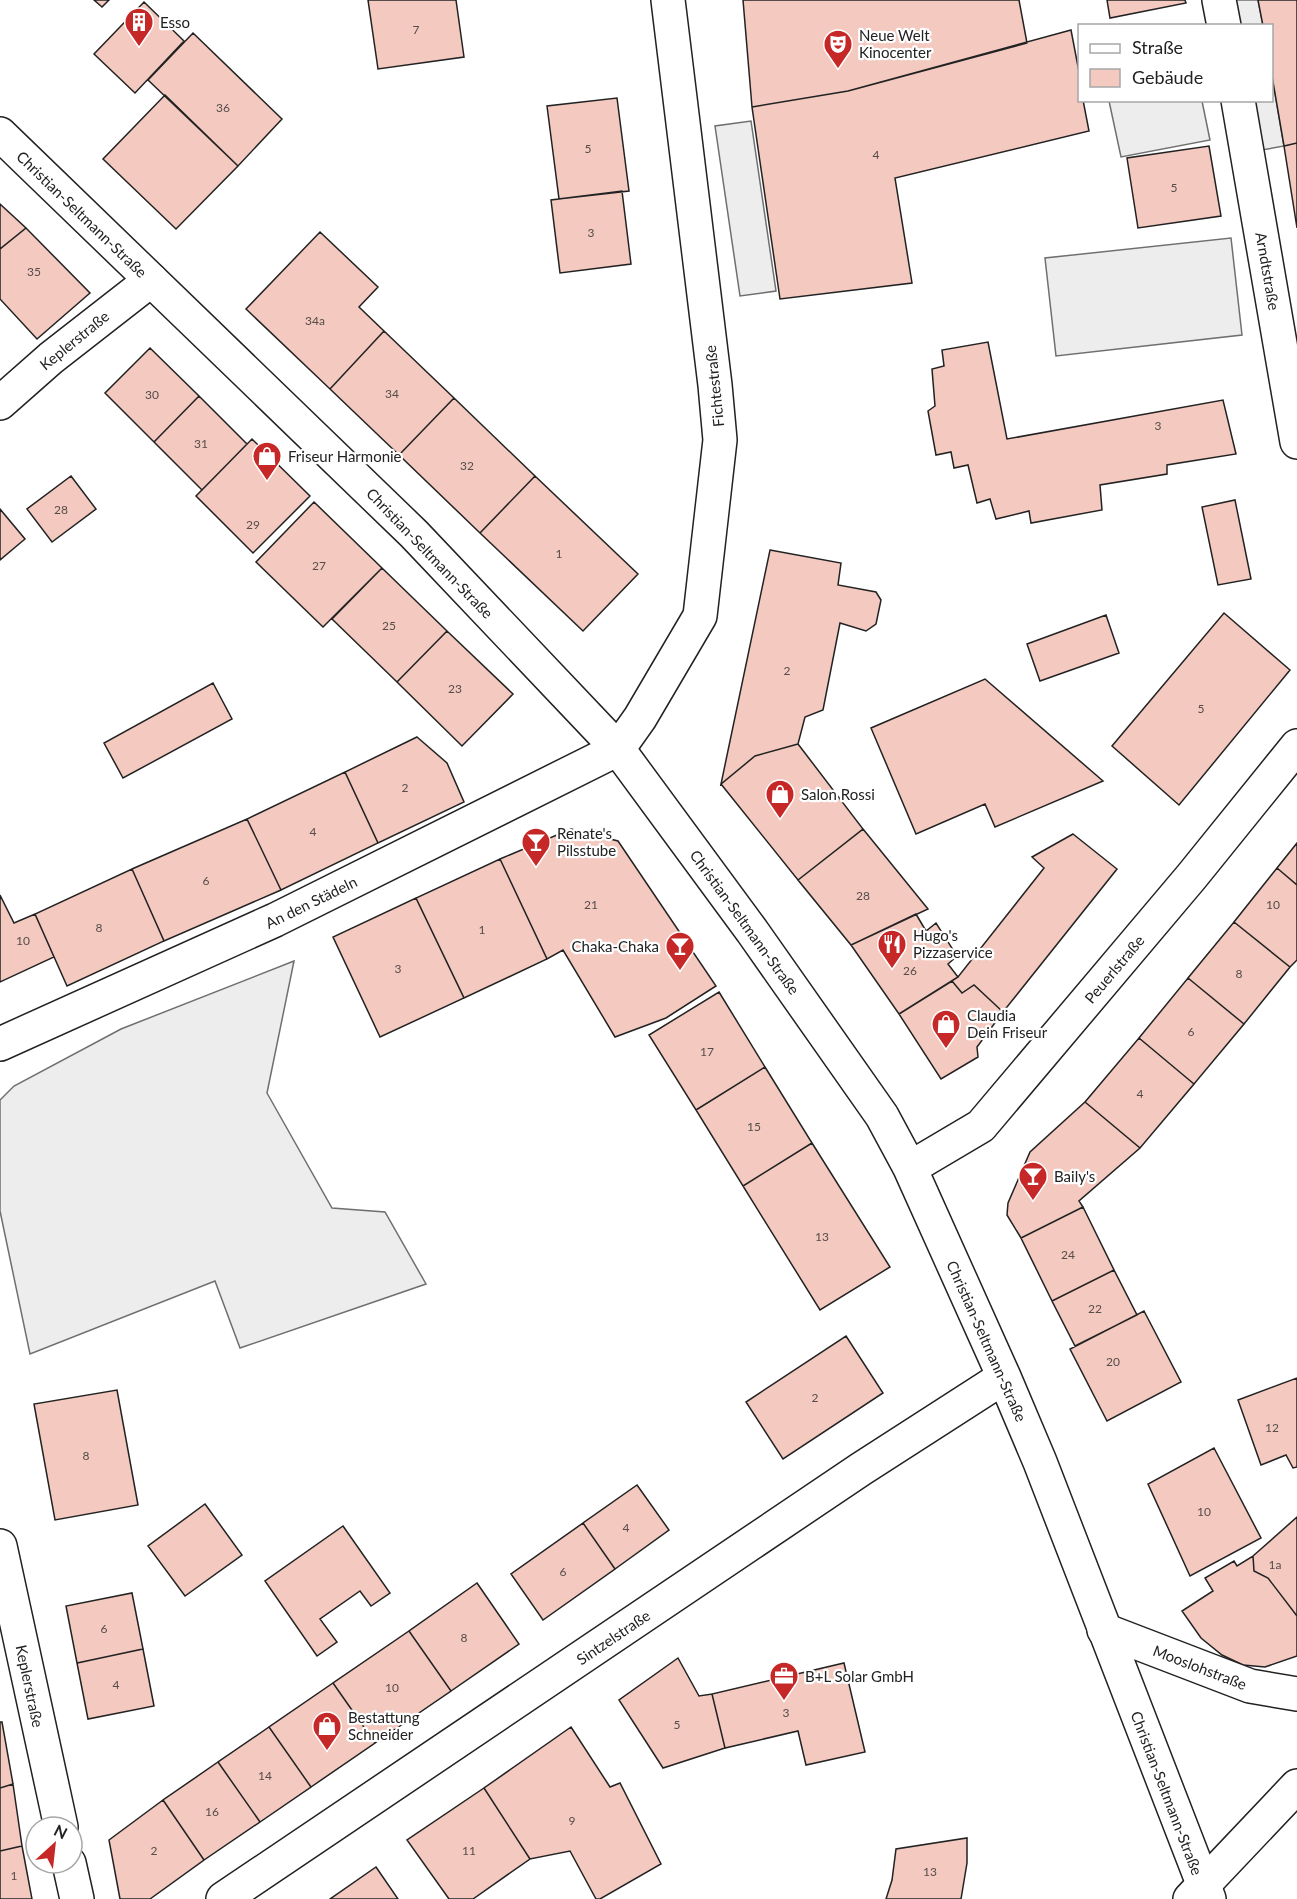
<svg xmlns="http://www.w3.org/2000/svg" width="1297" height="1899" font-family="Lato,sans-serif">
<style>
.parking{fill:#ededed;stroke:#6f6f6f;stroke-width:1.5}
.building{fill:#f3c9c0;stroke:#222;stroke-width:1.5}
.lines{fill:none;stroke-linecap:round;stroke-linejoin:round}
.street-casing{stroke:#222;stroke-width:36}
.secondary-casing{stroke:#222;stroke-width:36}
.street{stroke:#fff;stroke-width:33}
.secondary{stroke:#fff;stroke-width:33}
.labels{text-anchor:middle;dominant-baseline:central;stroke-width:4.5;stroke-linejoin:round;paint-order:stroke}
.number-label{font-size:12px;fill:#564c4a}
.poi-label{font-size:15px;fill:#222;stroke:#fff;text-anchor:start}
.street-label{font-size:15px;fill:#222;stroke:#fff}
</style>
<rect width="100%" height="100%" fill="#fff"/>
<path class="parking" d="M1236 0H1258L1263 25H1240Z
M1272 76 1284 146 1262 150 1253 101 1272 100Z
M1109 101H1202L1210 140 1121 157Z
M751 121 776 291 740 296 715 126Z
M1231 238 1242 335 1056 356 1045 258Z
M294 961 267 1093 332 1208 385 1212 426 1284 240 1348 215 1281 30 1354 0 1211V1100L14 1086 121 1029Z"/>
<path class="building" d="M94 0H109L102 7Z
M368 0H456L464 57 378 69Z
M743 0H1019L1027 43 848 91 752 107Z
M1107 0H1185L1186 3 1110 18Z
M1258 0H1297V143L1284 146 1272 76V26H1263Z
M144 2 184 41 135 93 94 54Z
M1071 30 1080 77V100H1083L1089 131 895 178 912 283 780 299 752 107 848 91Z
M193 33 282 119 238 166 148 80Z
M165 95 238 166 176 229 103 159Z
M617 98 629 191 559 199 547 106Z
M1297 143V228L1284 146Z
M1209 146 1221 216 1138 228 1127 158Z
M622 191 631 264 560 273 551 200Z
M0 204 26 228 0 249Z
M26 228 90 293 37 339 0 299V249Z
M320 232 378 287 359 307 384 331 330 389 246 309Z
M384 331 454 398 399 455 330 389Z
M988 342 1007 439 1223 400 1236 454 1167 465V474L1100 485 1102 510 1031 523 1029 511 996 519 990 499 977 503 968 465 954 468 951 452 936 455 928 411 935 406 932 369 944 366 942 350Z
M150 348 199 396 154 442 105 393Z
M199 396 247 444 202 490 154 442Z
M454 398 535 476 480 533 399 455Z
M252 439 310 496 253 553 196 496Z
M71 476 96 509 52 542 27 509Z
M535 476 638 574 583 631 480 533Z
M1235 500 1251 579 1218 585 1202 507Z
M314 502 382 568 323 627 256 562Z
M0 509 25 539 0 560Z
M770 550 841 563 838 585 876 592 881 600 876 624 866 631 840 623 823 710 805 717 798 744 755 756 721 784Z
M382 568 447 631 397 682 332 619Z
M1224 613 1290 670 1179 805 1112 746Z
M1106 615 1119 653 1040 681 1027 644Z
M447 631 513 694 462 746 397 682Z
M985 679 1103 781 995 827 985 804 916 834 871 728Z
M213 683 232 719 123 778 104 743Z
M417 737 447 763 464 802 378 843 345 772Z
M798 744 863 829 798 880 721 784 755 756Z
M345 772 378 843 281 890 247 819Z
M247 819 281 890 164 941 132 869Z
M571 829 618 841 716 986 666 1018 615 1037 563 950 547 959 500 859Z
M863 829 928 909 851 945 798 880Z
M1073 834 1117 869 1003 1012 974 985 962 993 952 981 958 977 1044 868 1032 857Z
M1297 843V885L1277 868Z
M500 859 547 959 464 998 416 898Z
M1277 868 1297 885V960L1290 967 1234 922Z
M132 869 164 941 67 986 35 914Z
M0 895 14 923 35 914 54 957 0 982Z
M416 898 464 998 380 1037 333 937Z
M916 914 926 931 936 923 957 956 948 964 958 977 899 1014 851 945Z
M1234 922 1290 967 1244 1024 1188 978Z
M1188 978 1244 1024 1194 1084 1139 1038Z
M952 981 962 993 974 985 1003 1012 977 1047 978 1057 941 1079 899 1014Z
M719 992 765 1067 696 1110 649 1035Z
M1139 1038 1194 1084 1140 1148 1085 1102Z
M765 1067 812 1143 743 1186 696 1110Z
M1085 1102 1140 1148 1079 1201 1083 1207 1021 1238 1007 1215 1008 1203 1030 1152Z
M812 1143 890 1267 820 1310 743 1186Z
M1083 1207 1114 1270 1052 1301 1021 1238Z
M1114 1270 1137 1315 1075 1346 1052 1301Z
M1144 1311 1181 1382 1107 1421 1070 1349Z
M846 1336 883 1393 783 1459 746 1402Z
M1297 1378V1467L1293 1468 1286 1455 1261 1465 1238 1400Z
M117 1390 138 1505 55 1520 34 1404Z
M1214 1448 1261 1538 1190 1576 1148 1484Z
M637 1485 669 1530 615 1569 583 1523Z
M205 1504 242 1555 185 1596 148 1546Z
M1297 1517V1616L1268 1578 1254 1571 1253 1556Z
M583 1523 615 1569 543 1620 511 1574Z
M343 1526 390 1593 371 1606 360 1591 320 1619 337 1642 317 1656 265 1581Z
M1253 1556 1254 1571 1268 1578 1297 1616V1656L1265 1667 1243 1665 1222 1655 1201 1638 1182 1611 1213 1591 1205 1578 1234 1561 1237 1566Z
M477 1583 519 1644 451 1691 409 1631Z
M132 1593 143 1649 77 1663 66 1606Z
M409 1631 451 1691 375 1743 333 1683Z
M143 1649 154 1706 88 1719 77 1663Z
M678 1658 699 1696 712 1694 725 1748 663 1768 619 1700Z
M844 1663 865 1752 806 1765 798 1731 725 1748 712 1694Z
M333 1683 375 1743 311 1787 269 1727Z
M0 1722H2L13 1784 0 1788Z
M269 1727 311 1787 260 1822 218 1762Z
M571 1727 610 1787 620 1783 661 1864 600 1899H596L570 1851 530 1859 484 1788Z
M218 1762 260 1822 204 1860 163 1800Z
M13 1784 22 1846 0 1851V1788Z
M484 1788 530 1859 473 1899H449L407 1840Z
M163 1800 204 1860 150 1899H120L109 1840Z
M967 1838V1863L961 1899H886L892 1880 896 1849Z
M22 1846 32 1899H0V1851Z
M376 1867 398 1899H330Z"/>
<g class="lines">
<g class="street-casing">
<path id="street" d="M1219 0 1224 26
M1238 100 1297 442
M0 403 51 358 151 280
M0 1044 275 920 618 749 640 718 700 616 720 440 715 385 668 0
M0 1546 61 1827
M1104 1630 1250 1686 1297 1694
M69 1863 77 1899
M1190 1899 1297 1786"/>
</g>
<g class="secondary-casing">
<path id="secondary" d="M0 134 414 534 618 749 752 931 882 1116 910 1168 1004 1377 1040 1462 1209 1899
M910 1168 981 1126 1192 876 1297 746
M223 1899 861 1469 1004 1377"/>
</g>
<use href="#street" class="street"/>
<use href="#secondary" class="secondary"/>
</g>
<defs>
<g id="building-pin" transform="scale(1.5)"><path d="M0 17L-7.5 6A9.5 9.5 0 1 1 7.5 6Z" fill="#c62828" stroke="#fff"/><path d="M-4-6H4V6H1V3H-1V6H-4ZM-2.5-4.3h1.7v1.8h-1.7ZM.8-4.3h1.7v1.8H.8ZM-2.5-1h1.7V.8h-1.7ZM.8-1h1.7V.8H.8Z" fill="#fff"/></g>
<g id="theatre-pin" transform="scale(1.5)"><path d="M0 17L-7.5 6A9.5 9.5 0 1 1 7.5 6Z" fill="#c62828" stroke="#fff"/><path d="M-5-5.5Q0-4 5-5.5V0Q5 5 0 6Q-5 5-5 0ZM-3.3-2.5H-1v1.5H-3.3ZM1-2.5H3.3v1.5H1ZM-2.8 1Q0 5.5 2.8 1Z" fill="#fff"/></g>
<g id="shop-pin" transform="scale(1.5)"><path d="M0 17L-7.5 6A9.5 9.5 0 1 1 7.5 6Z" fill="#c62828" stroke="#fff"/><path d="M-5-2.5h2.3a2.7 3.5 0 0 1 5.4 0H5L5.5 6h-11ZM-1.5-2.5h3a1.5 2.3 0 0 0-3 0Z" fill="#fff"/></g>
<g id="bar-pin" transform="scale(1.5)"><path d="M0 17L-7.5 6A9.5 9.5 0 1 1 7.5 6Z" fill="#c62828" stroke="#fff"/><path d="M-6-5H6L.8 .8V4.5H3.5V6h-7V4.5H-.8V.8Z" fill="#fff"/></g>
<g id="restaurant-pin" transform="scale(1.5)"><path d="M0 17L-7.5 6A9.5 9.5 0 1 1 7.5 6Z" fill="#c62828" stroke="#fff"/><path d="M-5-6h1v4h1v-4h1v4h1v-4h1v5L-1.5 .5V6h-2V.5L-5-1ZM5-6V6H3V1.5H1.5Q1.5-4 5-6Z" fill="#fff"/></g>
<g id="office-pin" transform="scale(1.5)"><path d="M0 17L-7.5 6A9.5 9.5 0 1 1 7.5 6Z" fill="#c62828" stroke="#fff"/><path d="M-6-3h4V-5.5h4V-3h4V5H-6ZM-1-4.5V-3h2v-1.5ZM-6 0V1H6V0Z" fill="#fff"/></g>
</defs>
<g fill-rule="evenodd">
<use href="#building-pin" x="139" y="22"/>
<use href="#theatre-pin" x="838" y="44"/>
<use href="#shop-pin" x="267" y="456"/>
<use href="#shop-pin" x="780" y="794"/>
<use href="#bar-pin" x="536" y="842"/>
<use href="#restaurant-pin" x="892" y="944"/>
<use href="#bar-pin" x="680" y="946"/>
<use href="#shop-pin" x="946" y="1024"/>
<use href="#bar-pin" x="1033" y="1176"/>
<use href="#office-pin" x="784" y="1676"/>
<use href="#shop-pin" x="327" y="1726"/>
</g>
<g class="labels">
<g class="number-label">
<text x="416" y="29">7</text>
<text x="223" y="107">36</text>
<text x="588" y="148">5</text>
<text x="876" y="154">4</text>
<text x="1174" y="187">5</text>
<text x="591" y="232">3</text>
<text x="34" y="271">35</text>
<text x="315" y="320">34a</text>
<text x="392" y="393">34</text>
<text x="152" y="394">30</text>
<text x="1158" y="425">3</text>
<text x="201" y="443">31</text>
<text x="467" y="465">32</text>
<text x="61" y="509">28</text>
<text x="253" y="524">29</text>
<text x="559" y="553">1</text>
<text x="319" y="565">27</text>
<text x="389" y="625">25</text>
<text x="787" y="670">2</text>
<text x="455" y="688">23</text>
<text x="1201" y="708">5</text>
<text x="405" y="787">2</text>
<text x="313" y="831">4</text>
<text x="206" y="880">6</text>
<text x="863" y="895">28</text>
<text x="591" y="904">21</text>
<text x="1273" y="904">10</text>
<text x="99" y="927">8</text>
<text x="482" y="929">1</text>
<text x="23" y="940">10</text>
<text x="398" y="968">3</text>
<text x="910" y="970">26</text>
<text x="1239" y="973">8</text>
<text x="1191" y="1031">6</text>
<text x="707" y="1051">17</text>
<text x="1140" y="1093">4</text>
<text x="754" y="1126">15</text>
<text x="822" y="1236">13</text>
<text x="1068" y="1254">24</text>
<text x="1095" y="1308">22</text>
<text x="1113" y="1361">20</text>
<text x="815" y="1397">2</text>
<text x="1272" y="1427">12</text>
<text x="86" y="1455">8</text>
<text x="1204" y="1511">10</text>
<text x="626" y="1527">4</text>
<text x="1275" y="1564">1a</text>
<text x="563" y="1571">6</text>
<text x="104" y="1628">6</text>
<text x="464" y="1637">8</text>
<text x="116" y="1684">4</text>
<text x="392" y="1687">10</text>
<text x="786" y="1712">3</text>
<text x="677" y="1724">5</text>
<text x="265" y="1775">14</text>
<text x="212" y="1811">16</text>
<text x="572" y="1820">9</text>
<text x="154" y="1850">2</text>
<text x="469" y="1850">11</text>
<text x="930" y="1871">13</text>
<text x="14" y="1875">1</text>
</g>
<g class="poi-label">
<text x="160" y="22">Esso</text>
<text x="859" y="35">Neue Welt<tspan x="859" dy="17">Kinocenter</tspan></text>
<text x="288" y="456">Friseur Harmonie</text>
<text x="801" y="794">Salon Rossi</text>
<text x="557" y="833">Renate's<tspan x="557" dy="17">Pilsstube</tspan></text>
<text x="913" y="935">Hugo's<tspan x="913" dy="17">Pizzaservice</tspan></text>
<text x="659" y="946" text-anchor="end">Chaka-Chaka</text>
<text x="967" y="1015">Claudia<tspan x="967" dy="17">Dein Friseur</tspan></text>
<text x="1054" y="1176">Baily's</text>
<text x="805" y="1676">B+L Solar GmbH</text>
<text x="348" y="1717">Bestattung<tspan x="348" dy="17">Schneider</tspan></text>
</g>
<g class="street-label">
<text transform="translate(82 214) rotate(44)">Christian-Seltmann-Straße</text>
<text transform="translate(1268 271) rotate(80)">Arndtstraße</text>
<text transform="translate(74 340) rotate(-39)">Keplerstraße</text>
<text transform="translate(714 386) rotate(-96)">Fichtestraße</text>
<text transform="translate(430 553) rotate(46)">Christian-Seltmann-Straße</text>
<text transform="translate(311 902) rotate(-26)">An den Städeln</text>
<text transform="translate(745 922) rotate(54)">Christian-Seltmann-Straße</text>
<text transform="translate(1114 969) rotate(-50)">Peuerlstraße</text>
<text transform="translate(987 1341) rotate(66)">Christian-Seltmann-Straße</text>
<text transform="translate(613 1637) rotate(-34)">Sintzelstraße</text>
<text transform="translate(1200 1667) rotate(21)">Mooslohstraße</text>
<text transform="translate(30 1686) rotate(78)">Keplerstraße</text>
<text transform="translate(1167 1793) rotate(69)">Christian-Seltmann-Straße</text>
</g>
</g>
<rect x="1078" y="24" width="195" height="78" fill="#ffffff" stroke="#a7a7a7" stroke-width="1.5"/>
<rect x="1090" y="44" width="30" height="9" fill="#ffffff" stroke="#a7a7a7" stroke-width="1.5"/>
<text x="1132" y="54" font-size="18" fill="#222222">Straße</text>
<rect x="1090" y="69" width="30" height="18" fill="#f3c9c0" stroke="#a7a7a7" stroke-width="1.5"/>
<text x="1132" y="84" font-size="18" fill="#222222">Gebäude</text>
<g transform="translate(54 1845) rotate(27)"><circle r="28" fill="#ffffff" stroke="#a7a7a7" stroke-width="1.5"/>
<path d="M0-4.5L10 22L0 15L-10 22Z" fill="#c62828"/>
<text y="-9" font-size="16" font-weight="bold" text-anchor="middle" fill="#222222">N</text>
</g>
</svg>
